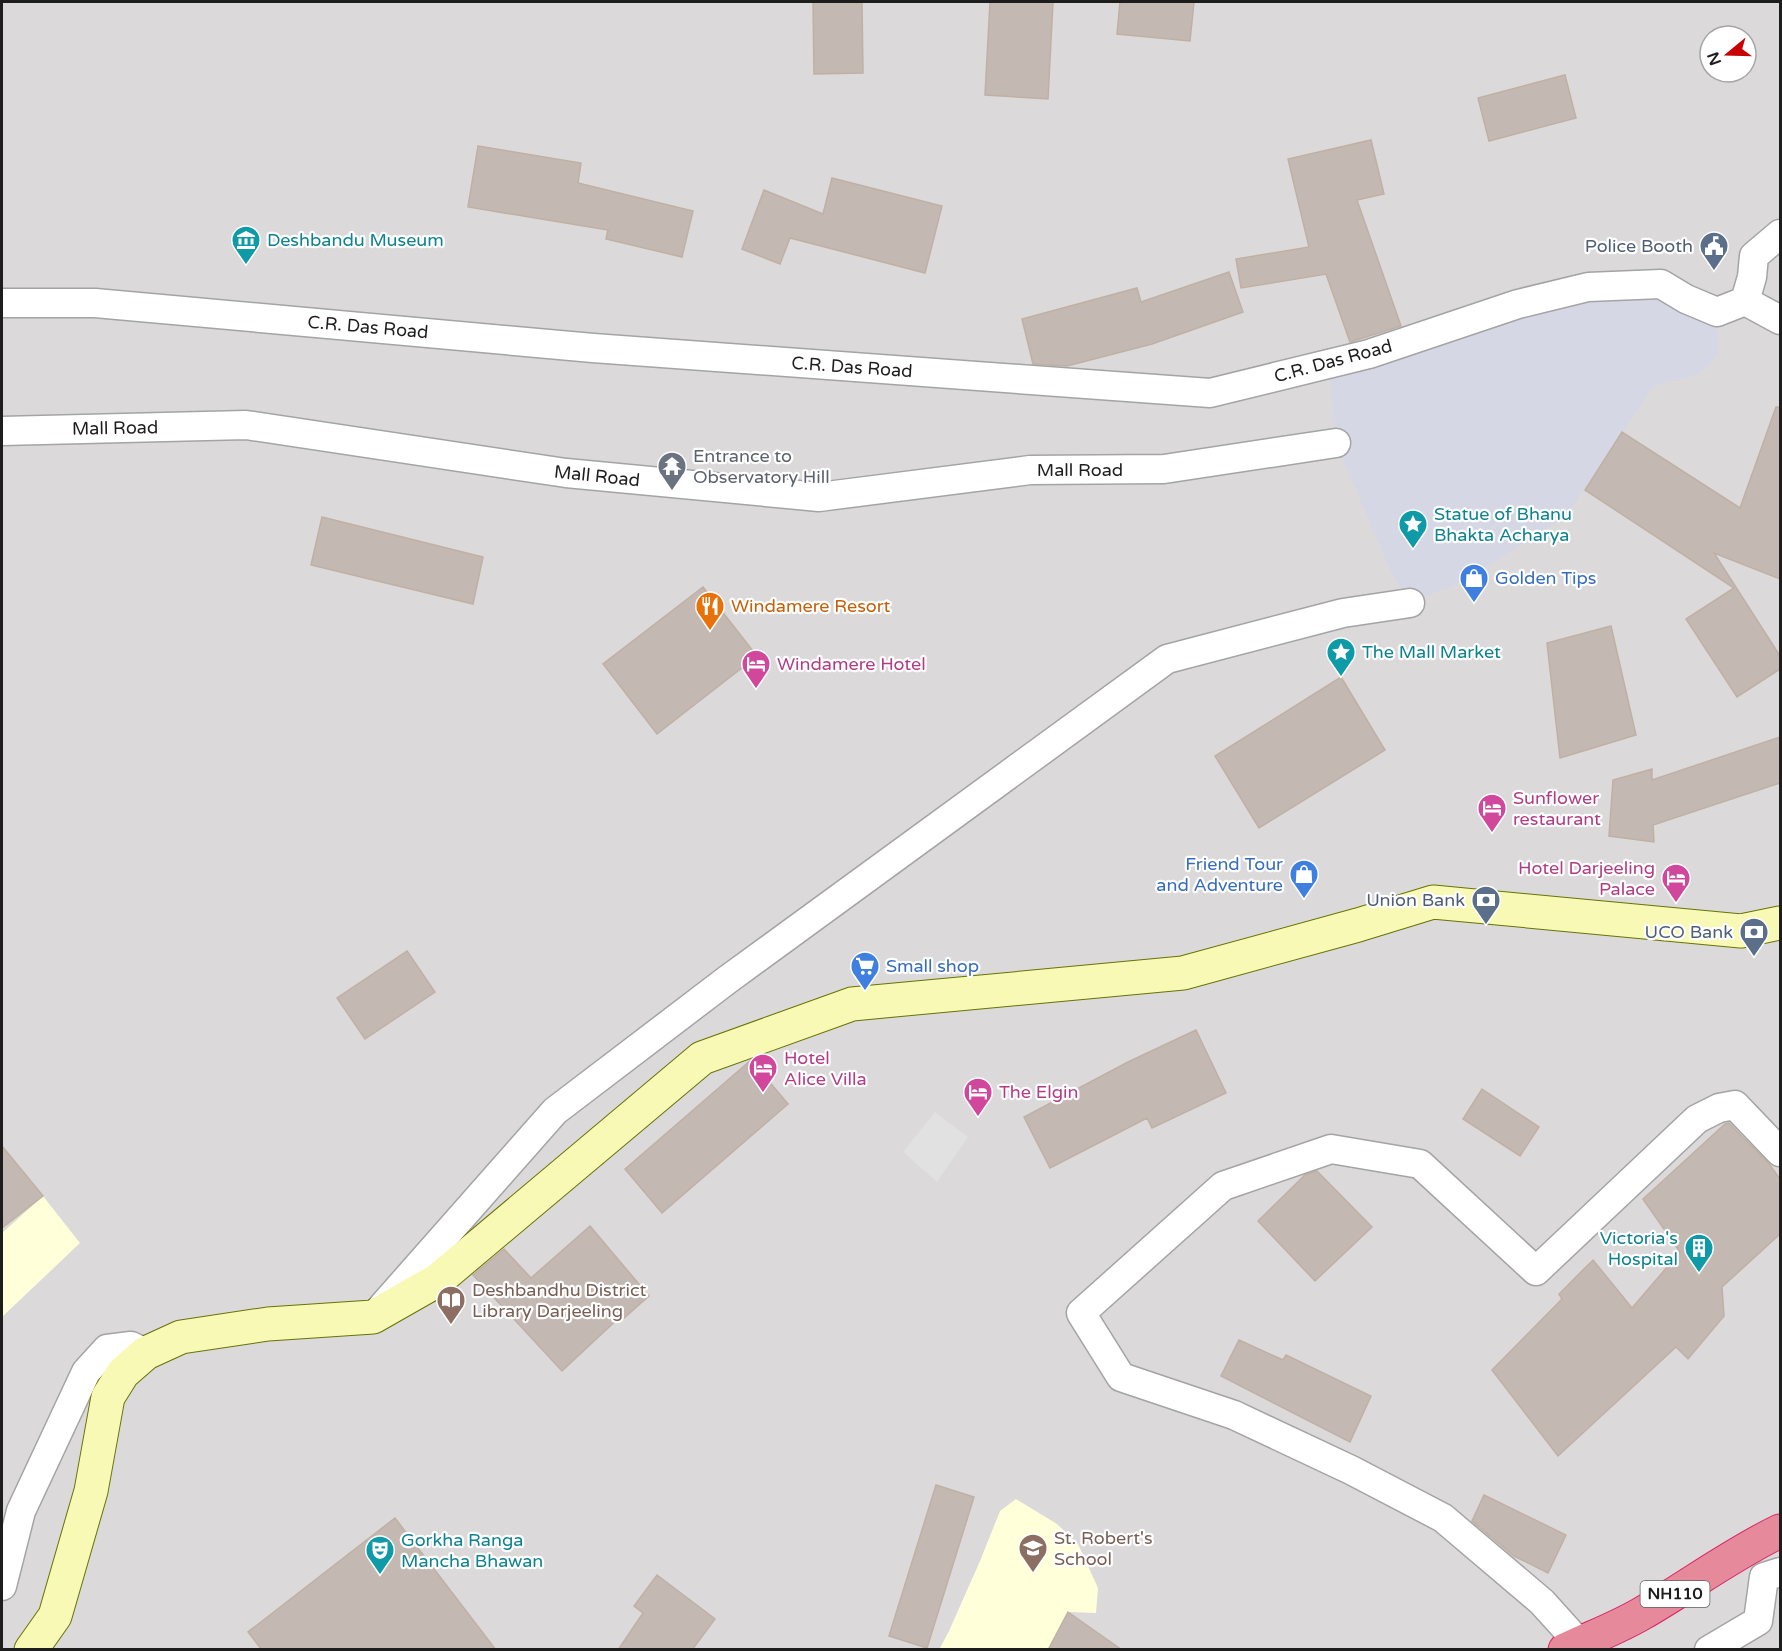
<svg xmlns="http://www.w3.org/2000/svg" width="1782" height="1651" font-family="'Varela Round',sans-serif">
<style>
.residential{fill:#dbd9d9;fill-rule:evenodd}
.education{fill:#ffffda}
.parking{fill:#e1e1e1}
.plaza{fill:#d6d7e4}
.building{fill:#c3b9b2;stroke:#c0b0a4;stroke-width:1.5}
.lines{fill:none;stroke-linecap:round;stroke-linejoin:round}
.street-casing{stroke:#a4a4a4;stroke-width:31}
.secondary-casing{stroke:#687304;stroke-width:35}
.highway-casing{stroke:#d82363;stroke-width:35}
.street{stroke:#fff;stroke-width:28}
.secondary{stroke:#f7f9b5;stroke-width:33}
.highway{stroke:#e6899b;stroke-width:33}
.labels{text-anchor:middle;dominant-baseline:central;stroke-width:4.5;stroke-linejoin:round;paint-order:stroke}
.shield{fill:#fff;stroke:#616161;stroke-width:1.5}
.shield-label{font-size:16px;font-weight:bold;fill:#1d1d1d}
.culture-label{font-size:18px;fill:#0d838f;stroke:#fff;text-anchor:start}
.service-label{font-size:18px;fill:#4e5e75;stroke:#fff;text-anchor:end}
.street-label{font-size:18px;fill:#1d1d1d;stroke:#fff}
.worship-label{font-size:18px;fill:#5b616d;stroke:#fff;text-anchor:start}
.shop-label{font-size:18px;fill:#366cbe;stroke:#fff;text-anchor:start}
.food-label{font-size:18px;fill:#c56008;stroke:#fff;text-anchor:start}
.hotel-label{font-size:18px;fill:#b23c85;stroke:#fff;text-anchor:start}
.education-label{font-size:18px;fill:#785e54;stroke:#fff;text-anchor:start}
</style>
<rect width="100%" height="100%" fill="#eeeae2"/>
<path class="residential" d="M2 2H1780V1649H2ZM1710 36H1746V72H1710Z"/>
<path class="education" d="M43 1196 80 1243 2 1317V1233Z
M1016 1499 1057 1524 1078 1544 1098 1588 1096 1613 1068 1612 1048 1649 939 1650 949 1631 980 1561 1000 1511Z"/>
<path class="parking" d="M935 1112 968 1137 937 1182 903 1152Z"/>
<path class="plaza" d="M1616 289 1715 303 1717 312 1718 355 1699 374 1654 386 1565 517 1461 582 1410 603 1392 574 1336 443 1330 379 1372 352Z"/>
<path class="building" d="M813 2H862L863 73 814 74Z
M990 2H1053L1048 99 985 95Z
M1120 2H1194L1190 41 1117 34Z
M1565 75 1576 118 1489 141 1478 98Z
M1371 140 1384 194 1357 200 1401 326 1350 342 1326 274 1241 288 1236 259 1309 247 1288 159Z
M478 146 581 163 578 183 693 211 682 257 606 239 608 230 468 207Z
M832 178 942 206 925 273 790 238 780 264 742 249 764 190 823 214Z
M1229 272 1243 312 1152 344 1067 366 1033 364 1022 319 1137 288 1141 302Z
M1776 407H1780V579L1714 553 1780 656V669L1737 697 1686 619 1734 588 1585 490 1622 432 1740 508Z
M322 517 483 557 473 604 311 565Z
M703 587 757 656 657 734 603 664Z
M1611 626 1636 735 1560 758 1547 643Z
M1341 677 1385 750 1259 828 1215 756Z
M1780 737V783L1653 825 1654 842 1609 836 1613 780 1652 769V780Z
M407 951 435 992 365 1039 337 998Z
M1196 1030 1226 1093 1152 1128 1147 1118 1050 1168 1024 1117 1128 1062Z
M751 1060 788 1104 662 1213 625 1169Z
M1482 1089 1539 1127 1520 1156 1463 1119Z
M1729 1123 1770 1165 1780 1179V1234L1722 1287 1724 1316 1688 1359 1676 1347 1558 1456 1492 1370 1562 1299 1559 1294 1593 1260 1632 1308 1680 1252 1643 1199 1725 1124Z
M2 1146 43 1196 2 1228Z
M1317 1171 1372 1227 1315 1281 1258 1221 1305 1175Z
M590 1226 649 1296 624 1318 622 1315 562 1371 473 1275 504 1249 531 1278Z
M1239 1340 1283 1360 1286 1355 1371 1396 1350 1442 1221 1376Z
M936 1485 974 1497 927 1648 889 1636Z
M1484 1495 1566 1535 1548 1573 1514 1556 1472 1521Z
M395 1518 496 1650H262L248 1632Z
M657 1575 715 1619 692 1650H618L643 1613 634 1606Z
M1068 1612 1122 1650H1048Z"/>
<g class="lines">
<g class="street-casing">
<path id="street" d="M1745 301 1780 320
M2 303H95L593 348 1210 393 1369 354 1518 304 1588 287 1661 284 1686 299 1717 312 1745 301 1752 277 1754 256 1780 234
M2 431 246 425 566 473 819 497 1030 470 1164 469 1336 443
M382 1307 555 1111 727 980 1167 659 1343 613 1410 603
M2 1586 21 1511 86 1372 107 1349 131 1346 146 1353
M1579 1643 1542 1602 1443 1518 1351 1470 1234 1415 1121 1377 1081 1313 1223 1186 1331 1149 1420 1164 1536 1271 1697 1119 1719 1108 1735 1105 1780 1152
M1709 1650 1758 1621 1764 1577 1780 1572"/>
</g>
<g class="secondary-casing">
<path id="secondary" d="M31 1650 55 1616 91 1491 108 1397 123 1373 146 1353 181 1337 268 1324 373 1317 438 1280 702 1058 852 1004 1183 973 1358 925 1433 902 1741 931 1780 923"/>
</g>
<g class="highway-casing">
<path id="highway" d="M1565 1650C1590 1638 1617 1628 1641 1614 1688 1587 1732 1554 1780 1531"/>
</g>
<use href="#street" class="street"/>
<use href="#secondary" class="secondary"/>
<use href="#highway" class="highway"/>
</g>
<defs>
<g id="museum-pin" transform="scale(1.5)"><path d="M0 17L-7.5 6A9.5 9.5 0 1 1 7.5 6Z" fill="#0f9aa8" stroke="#fff"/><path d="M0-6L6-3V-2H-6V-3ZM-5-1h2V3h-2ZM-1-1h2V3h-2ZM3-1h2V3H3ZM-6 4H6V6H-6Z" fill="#fff"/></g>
<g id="civic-pin" transform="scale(1.5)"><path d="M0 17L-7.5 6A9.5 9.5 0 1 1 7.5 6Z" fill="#5c6f8a" stroke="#fff"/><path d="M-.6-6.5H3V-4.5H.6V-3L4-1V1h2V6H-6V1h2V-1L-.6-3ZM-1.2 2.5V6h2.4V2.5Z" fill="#fff"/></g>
<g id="temple-pin" transform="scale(1.5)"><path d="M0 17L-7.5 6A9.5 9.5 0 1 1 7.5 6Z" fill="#6b7280" stroke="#fff"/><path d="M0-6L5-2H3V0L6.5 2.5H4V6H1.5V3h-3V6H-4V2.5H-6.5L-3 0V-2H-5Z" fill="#fff"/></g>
<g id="sight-pin" transform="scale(1.5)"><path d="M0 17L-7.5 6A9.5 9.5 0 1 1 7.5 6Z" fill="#0f9aa8" stroke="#fff"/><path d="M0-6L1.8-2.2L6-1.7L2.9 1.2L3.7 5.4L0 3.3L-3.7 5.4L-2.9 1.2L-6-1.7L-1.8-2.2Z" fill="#fff"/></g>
<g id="shop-pin" transform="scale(1.5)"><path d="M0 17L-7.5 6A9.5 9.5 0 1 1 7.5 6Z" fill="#3f7fe0" stroke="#fff"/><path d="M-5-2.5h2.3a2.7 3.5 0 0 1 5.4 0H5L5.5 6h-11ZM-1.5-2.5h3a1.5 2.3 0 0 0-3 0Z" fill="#fff"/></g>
<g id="restaurant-pin" transform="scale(1.5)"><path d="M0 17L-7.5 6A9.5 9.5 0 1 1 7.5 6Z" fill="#e8710a" stroke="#fff"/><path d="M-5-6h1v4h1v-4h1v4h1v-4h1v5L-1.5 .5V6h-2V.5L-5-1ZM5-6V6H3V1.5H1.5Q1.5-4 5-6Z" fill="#fff"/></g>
<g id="hotel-pin" transform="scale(1.5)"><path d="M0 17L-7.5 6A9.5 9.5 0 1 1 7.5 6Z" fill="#d1479c" stroke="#fff"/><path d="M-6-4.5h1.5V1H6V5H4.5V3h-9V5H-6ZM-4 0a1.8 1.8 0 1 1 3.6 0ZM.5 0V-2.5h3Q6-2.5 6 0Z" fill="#fff"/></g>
<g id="bank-pin" transform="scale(1.5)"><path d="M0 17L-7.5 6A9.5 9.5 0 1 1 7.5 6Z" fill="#5c6f8a" stroke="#fff"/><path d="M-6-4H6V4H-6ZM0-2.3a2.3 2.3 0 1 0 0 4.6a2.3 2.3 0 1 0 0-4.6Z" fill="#fff"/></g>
<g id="supermarket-pin" transform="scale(1.5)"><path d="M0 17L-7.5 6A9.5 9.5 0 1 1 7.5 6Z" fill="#3f7fe0" stroke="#fff"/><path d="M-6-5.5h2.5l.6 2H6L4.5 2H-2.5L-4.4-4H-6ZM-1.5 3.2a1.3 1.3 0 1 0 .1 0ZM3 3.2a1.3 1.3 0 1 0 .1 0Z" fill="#fff"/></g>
<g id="building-pin" transform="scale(1.5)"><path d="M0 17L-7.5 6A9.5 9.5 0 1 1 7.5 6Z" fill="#0f9aa8" stroke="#fff"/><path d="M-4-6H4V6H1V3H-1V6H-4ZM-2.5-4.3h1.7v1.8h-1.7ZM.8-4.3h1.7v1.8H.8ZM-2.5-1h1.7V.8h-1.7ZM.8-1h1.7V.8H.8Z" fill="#fff"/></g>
<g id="library-pin" transform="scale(1.5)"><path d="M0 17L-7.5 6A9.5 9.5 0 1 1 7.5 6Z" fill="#8d6e63" stroke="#fff"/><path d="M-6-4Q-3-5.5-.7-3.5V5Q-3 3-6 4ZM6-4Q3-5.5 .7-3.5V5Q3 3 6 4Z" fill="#fff"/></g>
<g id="school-pin" transform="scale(1.5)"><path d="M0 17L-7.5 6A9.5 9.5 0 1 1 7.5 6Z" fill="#8d6e63" stroke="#fff"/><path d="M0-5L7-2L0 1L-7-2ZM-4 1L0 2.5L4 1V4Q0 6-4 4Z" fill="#fff"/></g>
<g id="theatre-pin" transform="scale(1.5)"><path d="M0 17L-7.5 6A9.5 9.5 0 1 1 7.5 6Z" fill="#0f9aa8" stroke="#fff"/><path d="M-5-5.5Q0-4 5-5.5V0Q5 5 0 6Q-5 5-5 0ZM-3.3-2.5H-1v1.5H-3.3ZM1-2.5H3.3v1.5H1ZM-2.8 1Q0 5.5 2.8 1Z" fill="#fff"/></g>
</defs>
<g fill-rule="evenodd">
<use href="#museum-pin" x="246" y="240"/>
<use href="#civic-pin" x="1714" y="246"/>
<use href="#temple-pin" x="672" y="466"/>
<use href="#sight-pin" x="1413" y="524"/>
<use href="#shop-pin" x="1474" y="578"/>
<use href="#restaurant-pin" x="710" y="606"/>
<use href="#sight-pin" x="1341" y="652"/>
<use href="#hotel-pin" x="756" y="664"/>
<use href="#hotel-pin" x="1492" y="808"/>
<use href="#shop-pin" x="1304" y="874"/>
<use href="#hotel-pin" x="1676" y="878"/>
<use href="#bank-pin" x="1486" y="900"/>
<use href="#bank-pin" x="1754" y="932"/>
<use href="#supermarket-pin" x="865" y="966"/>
<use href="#hotel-pin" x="763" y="1068"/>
<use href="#hotel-pin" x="978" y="1092"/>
<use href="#building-pin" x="1699" y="1248"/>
<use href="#library-pin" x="451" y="1300"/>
<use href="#school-pin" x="1033" y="1548"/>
<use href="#theatre-pin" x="380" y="1550"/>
</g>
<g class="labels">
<rect class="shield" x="1640.5" y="1581" width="69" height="26" rx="4.5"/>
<g class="shield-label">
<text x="1675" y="1594">NH110</text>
</g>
<g class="culture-label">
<text x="267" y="240">Deshbandu Museum</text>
<text x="1434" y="514">Statue of Bhanu<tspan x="1434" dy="21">Bhakta Acharya</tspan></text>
<text x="1362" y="652">The Mall Market</text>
<text x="1678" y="1238" text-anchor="end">Victoria's<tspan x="1678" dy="21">Hospital</tspan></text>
<text x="401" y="1540">Gorkha Ranga<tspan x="401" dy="21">Mancha Bhawan</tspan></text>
</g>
<g class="service-label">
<text x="1693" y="246">Police Booth</text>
<text x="1465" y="900">Union Bank</text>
<text x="1733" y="932">UCO Bank</text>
</g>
<g class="street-label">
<text transform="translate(368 327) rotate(5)">C.R. Das Road</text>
<text transform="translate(1333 361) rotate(-15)">C.R. Das Road</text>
<text transform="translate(852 367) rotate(4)">C.R. Das Road</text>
<text transform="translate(115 428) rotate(-1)">Mall Road</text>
<text x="1080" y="470">Mall Road</text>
<text transform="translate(597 476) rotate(6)">Mall Road</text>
</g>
<g class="worship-label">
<text x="693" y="456">Entrance to<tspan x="693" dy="21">Observatory Hill</tspan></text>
</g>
<g class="shop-label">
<text x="1495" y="578">Golden Tips</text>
<text x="1283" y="864" text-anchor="end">Friend Tour<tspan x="1283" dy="21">and Adventure</tspan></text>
<text x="886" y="966">Small shop</text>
</g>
<g class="food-label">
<text x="731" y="606">Windamere Resort</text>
</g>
<g class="hotel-label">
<text x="777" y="664">Windamere Hotel</text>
<text x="1513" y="798">Sunflower<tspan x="1513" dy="21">restaurant</tspan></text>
<text x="1655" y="868" text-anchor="end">Hotel Darjeeling<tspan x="1655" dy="21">Palace</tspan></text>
<text x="784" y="1058">Hotel<tspan x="784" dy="21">Alice Villa</tspan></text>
<text x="999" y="1092">The Elgin</text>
</g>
<g class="education-label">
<text x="472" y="1290">Deshbandhu District<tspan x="472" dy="21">Library Darjeeling</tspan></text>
<text x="1054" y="1538">St. Robert's<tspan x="1054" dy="21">School</tspan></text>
</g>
</g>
<rect width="1782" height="1651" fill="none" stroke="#1d1d1d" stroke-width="6"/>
<g transform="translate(1728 54) rotate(251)"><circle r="28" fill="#ffffff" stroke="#a5a5a5" stroke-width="1.5"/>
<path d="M0-4.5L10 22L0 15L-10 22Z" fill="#c90003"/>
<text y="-9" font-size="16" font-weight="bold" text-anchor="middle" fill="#1d1d1d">N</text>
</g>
</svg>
